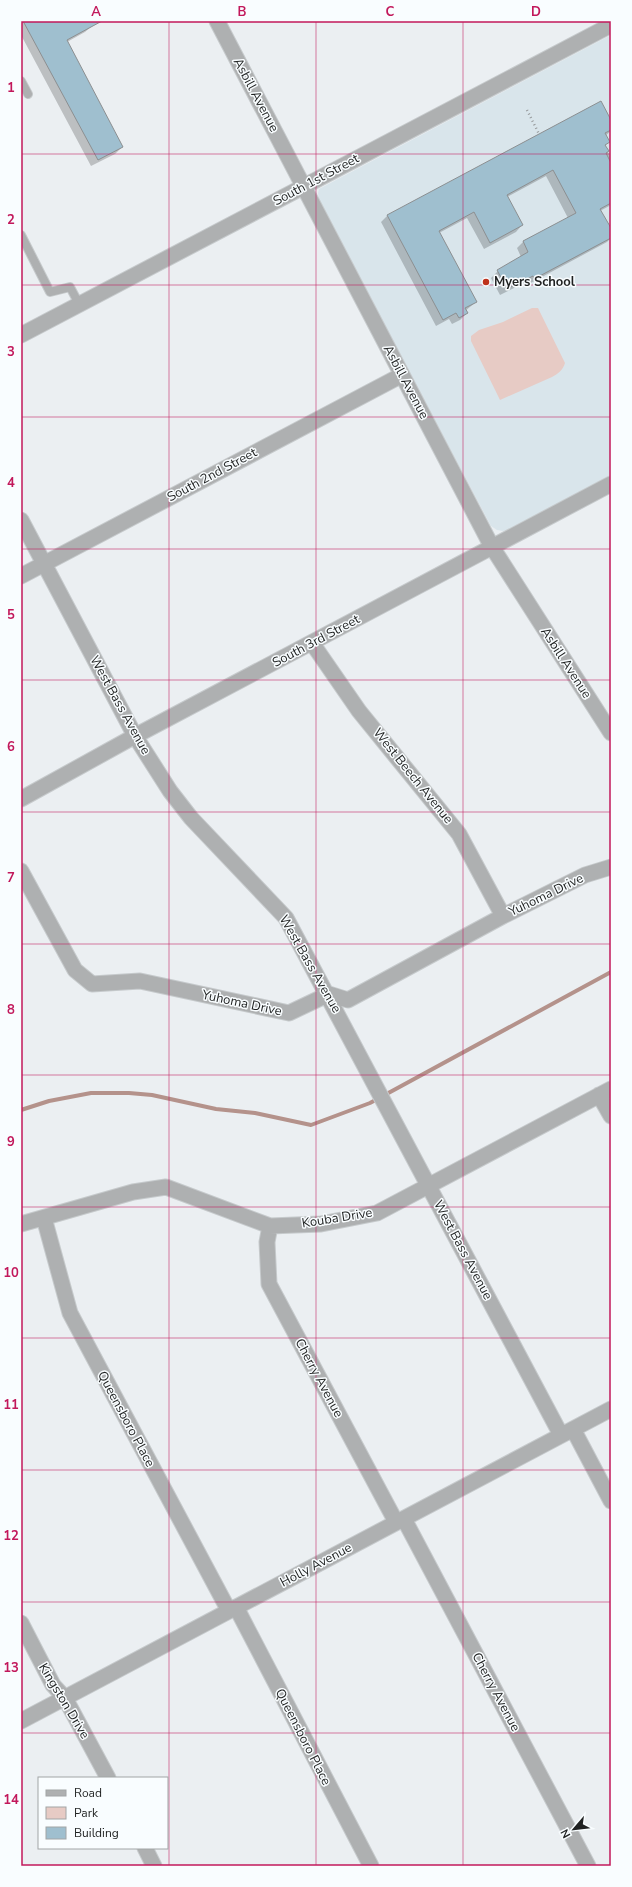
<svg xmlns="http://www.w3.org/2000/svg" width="632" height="1887" font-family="'Nunito Sans',sans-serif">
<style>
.built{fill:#d9e5eb}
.green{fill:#e7cbc5}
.shadow{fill:#0003}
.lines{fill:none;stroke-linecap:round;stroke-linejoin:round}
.stream{stroke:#b4928b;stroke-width:4}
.building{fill:#9fbfcf;stroke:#8c8f91}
.service-casing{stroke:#c6cacc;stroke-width:10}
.minor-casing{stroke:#c6cacc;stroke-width:17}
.path{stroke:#96999b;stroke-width:2.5;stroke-dasharray:1 3;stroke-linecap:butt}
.service{stroke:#aeb0b1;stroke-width:8}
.minor{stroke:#aeb0b1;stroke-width:15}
.grid{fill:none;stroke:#c2185b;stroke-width:1;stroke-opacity:0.55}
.poi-dot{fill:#be321b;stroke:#f9fdff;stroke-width:1.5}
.labels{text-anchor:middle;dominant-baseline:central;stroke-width:3;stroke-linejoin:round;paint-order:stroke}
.street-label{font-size:13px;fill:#1f2121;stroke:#f9fdff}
.poi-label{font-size:13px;font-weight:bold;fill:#1f2121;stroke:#f9fdff;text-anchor:start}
.neatline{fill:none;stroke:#c2185b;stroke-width:1.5}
.grid-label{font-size:13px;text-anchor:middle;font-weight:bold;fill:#c2185b}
</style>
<rect width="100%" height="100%" fill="#ebeff2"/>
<path class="built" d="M611 35V476L510 529 503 531 497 530 491 526 319 202 318 193 319 189Z"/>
<path class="green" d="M532 308H538L565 363C563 370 558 374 552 377L500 400 471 341V336L479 330 503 322Z"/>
<path class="shadow" d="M21 21H89L92 26 85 32 67 42 122 147 115 154 91 166 21 35Z
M611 123V131L605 136 608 142 605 146 611 158V205L600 211 611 231V238L607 242 527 285 526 282 500 295 491 278 498 271 521 257 517 248 523 242 568 218 546 176 507 197 522 225 516 232 484 249 467 218 439 233 476 302 465 311 467 313 460 320 452 324 449 319 436 326 381 222 388 215Z"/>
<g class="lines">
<path class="stream" d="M21 1110 49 1101 91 1093H129L152 1095 216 1109 255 1113 311 1125 370 1103 611 972"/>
</g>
<path class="building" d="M23 21H102L67 40 123 147 98 160Z
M601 101 611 120V130L605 133 610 142 605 145 609 151 606 153 611 163V203L600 209 611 228V238L534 279 533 276 507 289 497 270 528 252 523 241 576 213 553 170 507 195 523 225 490 243 474 212 439 231 477 302 465 308 468 313 459 318 456 313 443 320 387 215Z"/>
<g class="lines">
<g class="service-casing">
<path id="service" d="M21 81 28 94
M21 235 50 292 70 287 79 304"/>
</g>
<g class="minor-casing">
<path id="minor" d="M217 21 492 547 611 733
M21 335 611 25
M21 520 135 736 170 791 191 818 286 918 561 1435
M21 576 402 375
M312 643 359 711 459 834 503 916
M21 799 135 736 611 484
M21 871 75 970 92 984 140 981 289 1013 329 994 348 1000 503 916 585 875 611 867
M599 1095 611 1116
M44 1218 70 1313 229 1611
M21 1224 133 1192 166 1187 270 1226 321 1224 377 1213 611 1089
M270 1226 267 1242 269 1284 396 1522
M573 1429 611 1501
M404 1519 588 1866
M236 1607 371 1866
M21 1623 53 1685 65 1698 108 1778
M21 1721 611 1409
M145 1848 154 1866"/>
</g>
<path class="path" d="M527 110 539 134"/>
<use href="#service" class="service"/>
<use href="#minor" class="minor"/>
</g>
<path class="grid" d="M169 21V1866M316 21V1866M463 21V1866M21 154H611M21 285H611M21 417H611M21 549H611M21 680H611M21 812H611M21 944H611M21 1075H611M21 1207H611M21 1338H611M21 1470H611M21 1602H611M21 1733H611"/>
<circle class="poi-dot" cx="486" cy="282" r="4"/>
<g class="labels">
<g class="street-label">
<text transform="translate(256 95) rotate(62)">Asbill Avenue</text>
<text transform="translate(316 180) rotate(-28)">South 1st Street</text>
<text transform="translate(406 382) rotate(62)">Asbill Avenue</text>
<text transform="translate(212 475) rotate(-28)">South 2nd Street</text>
<text transform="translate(316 641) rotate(-28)">South 3rd Street</text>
<text transform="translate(566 663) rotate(57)">Asbill Avenue</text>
<text transform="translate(120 705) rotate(61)">West Bass Avenue</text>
<text transform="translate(413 776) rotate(51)">West Beech Avenue</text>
<text transform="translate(546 895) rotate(-26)">Yuhoma Drive</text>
<text transform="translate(310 964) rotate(60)">West Bass Avenue</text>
<text transform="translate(242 1003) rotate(12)">Yuhoma Drive</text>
<text transform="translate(337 1218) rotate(-9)">Kouba Drive</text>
<text transform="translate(463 1250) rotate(62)">West Bass Avenue</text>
<text transform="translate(319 1378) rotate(62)">Cherry Avenue</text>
<text transform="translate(126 1419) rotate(62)">Queensboro Place</text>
<text transform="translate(316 1565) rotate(-28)">Holly Avenue</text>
<text transform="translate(496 1692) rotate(62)">Cherry Avenue</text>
<text transform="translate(64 1701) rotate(59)">Kingston Drive</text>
<text transform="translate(303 1737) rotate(63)">Queensboro Place</text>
</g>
<g class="poi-label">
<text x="494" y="282">Myers School</text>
</g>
</g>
<rect width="632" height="1887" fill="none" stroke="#f9fdff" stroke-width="44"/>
<rect x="38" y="1777" width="130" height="72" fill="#f9fdff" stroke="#a2a5a6"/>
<rect x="46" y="1790" width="20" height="6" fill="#aeb0b1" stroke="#a2a5a6"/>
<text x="74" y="1797" font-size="12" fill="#1f2121">Road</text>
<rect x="46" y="1807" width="20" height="12" fill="#e7cbc5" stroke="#a2a5a6"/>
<text x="74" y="1817" font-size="12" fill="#1f2121">Park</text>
<rect x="46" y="1827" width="20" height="12" fill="#9fbfcf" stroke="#a2a5a6"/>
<text x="74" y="1837" font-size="12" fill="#1f2121">Building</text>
<g transform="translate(574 1829) rotate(242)" stroke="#f9fdff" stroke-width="3" paint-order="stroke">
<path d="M0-3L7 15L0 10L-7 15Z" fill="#1f2121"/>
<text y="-6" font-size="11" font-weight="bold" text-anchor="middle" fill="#1f2121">N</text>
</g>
<rect x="22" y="22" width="588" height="1843" class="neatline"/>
<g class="grid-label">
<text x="96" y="16">A</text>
<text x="242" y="16">B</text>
<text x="390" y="16">C</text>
<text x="536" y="16">D</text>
<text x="11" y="92">1</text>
<text x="11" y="224">2</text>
<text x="11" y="356">3</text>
<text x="11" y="487">4</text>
<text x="11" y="619">5</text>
<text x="11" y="751">6</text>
<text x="11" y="882">7</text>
<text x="11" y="1014">8</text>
<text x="11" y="1146">9</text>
<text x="11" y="1277">10</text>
<text x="11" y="1409">11</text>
<text x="11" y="1540">12</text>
<text x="11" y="1672">13</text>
<text x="11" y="1804">14</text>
</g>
</svg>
